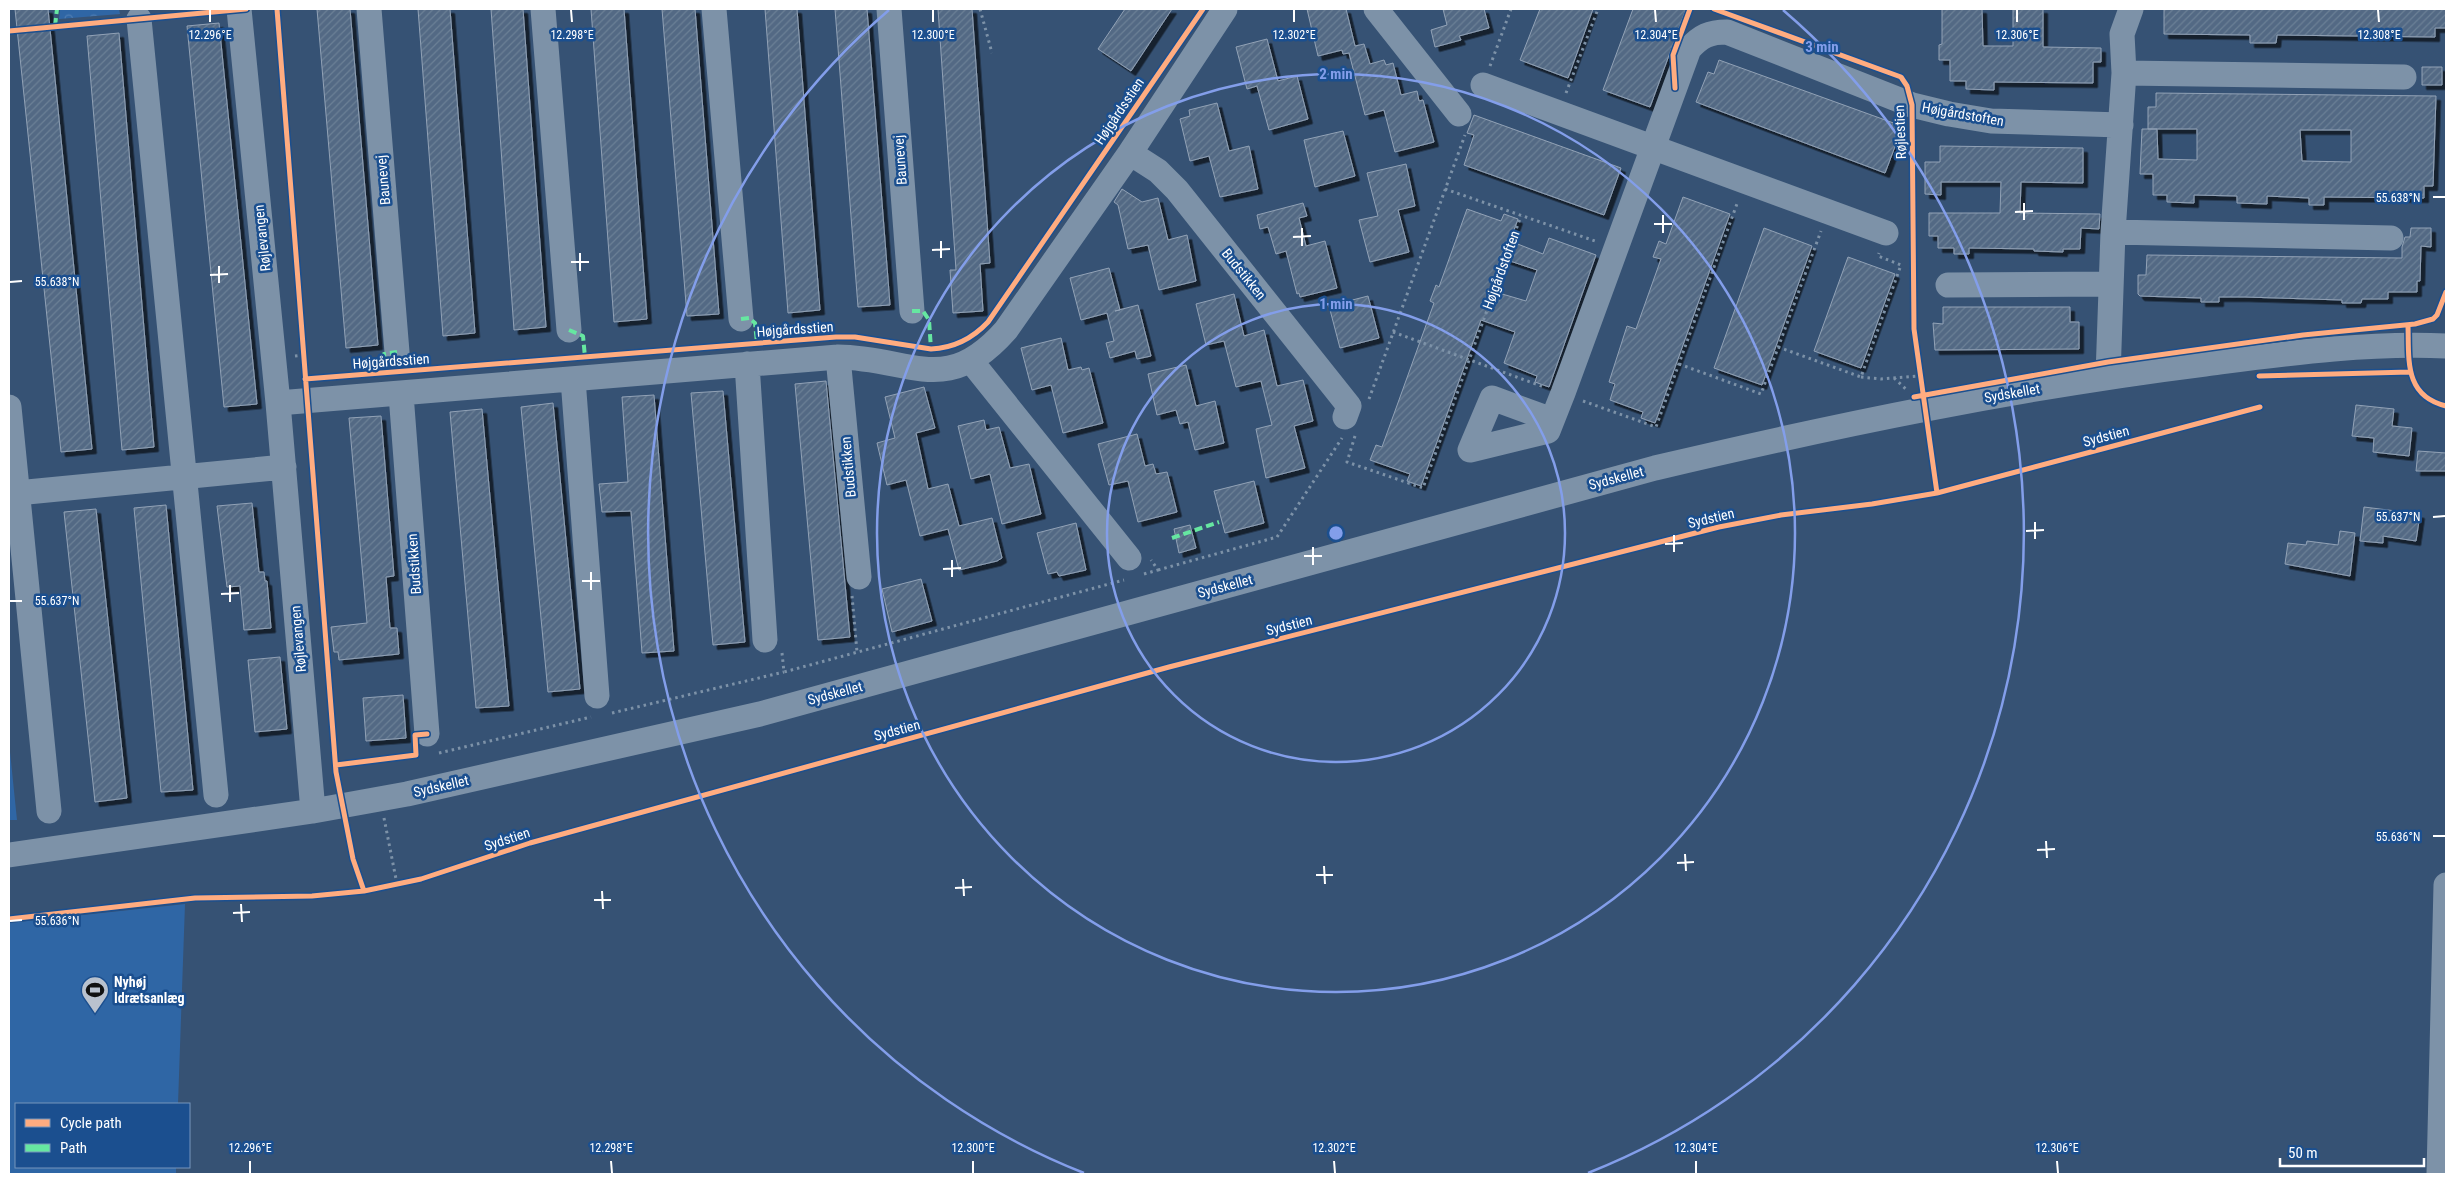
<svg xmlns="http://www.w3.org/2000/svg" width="2455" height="1183" font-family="'Roboto Condensed',sans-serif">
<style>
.forest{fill:url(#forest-crowns)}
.garden{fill:#2f66a5}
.building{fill:url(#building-hatch);stroke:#92a2b6;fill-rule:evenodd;filter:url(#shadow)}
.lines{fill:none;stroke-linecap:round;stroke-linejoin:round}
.path{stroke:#7d92a8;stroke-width:3;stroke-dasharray:2.5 4;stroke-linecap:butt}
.minor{stroke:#7d92a8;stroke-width:25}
.quiet{stroke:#66e7a1;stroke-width:4;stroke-dasharray:8 4;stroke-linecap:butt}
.cycleway-casing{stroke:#1b4f8f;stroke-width:8}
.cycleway{stroke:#ffac80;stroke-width:5}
.ticks{fill:none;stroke:#fff;stroke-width:2}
.ring{fill:none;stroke:#839eea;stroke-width:2.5}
.labels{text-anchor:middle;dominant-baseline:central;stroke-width:5;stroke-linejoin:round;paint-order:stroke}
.street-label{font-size:14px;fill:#fff;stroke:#1b4f8f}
.poi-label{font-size:14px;font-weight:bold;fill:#fff;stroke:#1b4f8f;text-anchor:start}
.ticks-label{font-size:12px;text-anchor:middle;fill:#fff;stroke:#1b4f8f;stroke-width:5;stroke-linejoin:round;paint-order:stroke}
.centre{fill:#839eea;stroke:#1b4f8f;stroke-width:2.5}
.ring-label{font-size:15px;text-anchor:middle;font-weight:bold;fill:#839eea;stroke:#1b4f8f;stroke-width:5;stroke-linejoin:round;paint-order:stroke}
</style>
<defs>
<pattern id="forest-crowns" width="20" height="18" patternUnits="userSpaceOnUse" patternTransform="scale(1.25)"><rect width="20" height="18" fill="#2f66a5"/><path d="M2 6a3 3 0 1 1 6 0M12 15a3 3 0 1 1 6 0" fill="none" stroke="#4e7db2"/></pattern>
<pattern id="building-hatch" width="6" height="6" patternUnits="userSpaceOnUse" patternTransform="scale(1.25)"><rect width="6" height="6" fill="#526984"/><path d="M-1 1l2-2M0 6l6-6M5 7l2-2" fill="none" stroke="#6c8096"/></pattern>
<filter id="shadow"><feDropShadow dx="4.5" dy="4.5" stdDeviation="0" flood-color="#0009"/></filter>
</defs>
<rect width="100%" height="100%" fill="#365274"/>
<path class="forest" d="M60 9H119L120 14 59 19Z"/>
<path class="garden" d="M9 742 17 820H9Z
M185 904 178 1104H16V1167H176V1174H9V923Z"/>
<path class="building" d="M15 9H48L92 449 61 452Z
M317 9H350L378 345 346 348Z
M418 9H450L475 333 443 336Z
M491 9H523L546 327 514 330Z
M591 9H624L647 319 614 322Z
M662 9H695L719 314 687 316Z
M765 9H797L820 310 788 313Z
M835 9H867L890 305 858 307Z
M938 9H972L990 263 980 264 983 311 953 313 950 270H956Z
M1125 9H1172L1131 71 1098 49Z
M1307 9H1346L1355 46 1364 44 1370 64 1384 60 1386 65 1393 63 1401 95 1417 91 1419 101 1423 100 1434 142 1395 152 1384 110 1365 115 1349 53 1343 54 1342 50 1318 56Z
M1443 9H1484L1489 28 1459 36 1461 40 1435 47 1431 30 1447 25Z
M1540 9H1593L1568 78 1520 60Z
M1633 9H1686L1650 107 1603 90Z
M1942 9H1982L1983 46H2013V9H2043V47L2101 48V62H2093V83L1994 82V90L1966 89V81H1950V60H1939V45L1942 44Z
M2164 9H2446V28H2435V37L2277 35 2276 43H2250V35L2164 34Z
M219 23 257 404 224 407 187 26Z
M119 33 154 447 122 450 87 36Z
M1267 39 1278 81 1297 76 1308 119 1269 130 1257 86 1247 89 1236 47Z
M1719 60 1899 125V136L1885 173 1696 102 1708 72 1714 74Z
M2422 67H2442V85H2422Z
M2156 93 2436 96 2433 186H2424V198L2324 197V205H2309V198L2267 196V204L2237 203V196L2194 195V203L2167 202V195H2153V174H2140L2142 129H2157L2158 159 2197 160V129H2148V107H2156ZM2300 130H2351V162L2302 161Z
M1217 103 1229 151 1249 146 1258 189 1220 197 1209 156 1190 161 1180 119 1190 116 1189 110Z
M1474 115 1621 168 1604 215 1464 165 1474 135 1467 133Z
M1343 131 1355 176 1315 187 1304 140Z
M1940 146 2083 148V183L2021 182 2020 213 2100 214 2099 229 2081 228 2080 249H2063V252L2034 251V249L1969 248V254H1954V248H1938V236H1929V213H2000L2001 182H1941V195L1925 194V162H1940Z
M1406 164 1415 206 1398 210 1409 252 1370 262 1359 220 1378 216 1367 173Z
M1122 189 1142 202 1158 198 1168 240 1187 235 1196 281 1159 290 1148 245 1128 249 1118 205 1114 202Z
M1683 197 1730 214 1655 423 1641 418 1643 412 1610 400 1615 384 1609 382 1627 326 1636 329 1661 259 1653 257 1659 241 1666 244Z
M1303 203 1307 216 1299 218 1306 246 1325 241 1337 288 1300 297 1299 293 1297 294 1286 251 1276 254 1268 227 1260 229 1257 215Z
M1467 209 1501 221 1504 214 1518 219 1510 241 1543 254 1549 238 1596 255 1549 387 1535 382 1537 376 1504 363 1515 332 1481 320 1421 486 1407 481 1410 474 1370 460 1376 445 1382 447 1434 303 1430 301 1436 285 1439 287ZM1504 259 1537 270 1526 301 1492 291Z
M1764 228 1812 246 1762 385 1714 368Z
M2411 228H2431V247L2421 246 2420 281H2417V292H2388V299H2362L2361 303H2342V300L2245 297H2219V302H2201V298L2140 296 2138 294V275H2146L2147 255 2402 258V247L2405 237H2410Z
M1848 257 1895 274 1861 368 1814 351Z
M1109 268 1120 310 1115 311 1138 305 1151 356 1137 359 1135 351 1110 358 1106 343 1114 341 1107 313 1081 320 1070 278Z
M1234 294 1244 336 1264 330 1277 386 1303 380 1313 421 1294 426 1305 468 1266 478 1256 429 1272 425 1261 381 1236 387 1224 341 1206 345 1196 304Z
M1368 296 1379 338 1340 348 1329 306Z
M1943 307H2070V322H2079V349L1935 350 1933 323 1943 324Z
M1061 338 1068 370 1081 367 1082 370 1089 368 1103 423 1063 433 1051 385 1032 390 1021 348Z
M1186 365 1196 406 1215 401 1224 443 1195 450 1188 422 1180 424 1176 410 1157 415 1148 374Z
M826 381 850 637 818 640 795 384Z
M924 387 935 428 916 433 928 489 948 484 959 526 992 518 1002 558 997 561 959 570 948 529 920 536 906 480 887 485 877 443 895 438 885 397Z
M723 391 745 642 713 645 691 393Z
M654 395 674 651 642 653 631 511 602 512 599 484 628 482 622 397Z
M553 403 580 689 548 692 521 407Z
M2356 405 2394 409 2392 426 2412 428 2409 456 2373 452 2374 438 2352 436Z
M482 409 509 706 476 708 450 412Z
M381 416 394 576 386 577 390 628H397L399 654 339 660 338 652H334L331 627 367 623 349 418Z
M984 420 986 430 999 427 1010 468 1029 464 1041 514 1002 524 990 474 971 479 958 426Z
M1137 434 1145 466 1153 464 1156 474 1167 472 1177 512 1138 522 1128 481 1109 485 1098 444Z
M2418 451 2446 453V471H2416Z
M1254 481 1264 523 1225 533 1214 491Z
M252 503 259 572H264L265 581H267L271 628 244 630 240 586 227 587 217 506Z
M166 505 193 790 161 792 134 508Z
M2364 507 2420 514 2416 541 2383 536V543L2360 541Z
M96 509 127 798 95 802 64 512Z
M1076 523 1086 570 1059 576 1057 572 1048 574 1037 533Z
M1190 525 1196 548 1179 553 1174 529Z
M2340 531 2355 533 2350 576 2285 564 2288 543 2306 545 2307 541 2338 545Z
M921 579 932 621 892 632 882 589Z
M280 657 287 729 255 732 248 660Z
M403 695 406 738 366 741 363 698Z"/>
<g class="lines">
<path class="path" d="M980 9 992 53
M1490 66 1511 9
M1566 93 1598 9
M1445 189 1595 241
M1393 332 1544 387
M1778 347 1861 377 1901 265 1878 256 1879 253
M295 356 303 355
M1679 364 1761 394 1821 231
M1861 377 1881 379 1920 376
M1894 378 1908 391
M1369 399 1465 135
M1583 401 1656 427 1738 201
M1355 436 1347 462 1423 488 1521 216
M1158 570 1277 537 1342 438
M1144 574 1158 570 1151 560
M852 596 857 652
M782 653 784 672 1124 580
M612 713 784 672
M439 753 591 717
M384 818 397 884"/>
<path class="minor" d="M239 9 278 403 313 811
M369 9 397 352
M543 9 569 330
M714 9 741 319
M889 9 912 311
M1376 9 1459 114
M139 19 216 795
M2124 73 2404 77
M1483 85 1886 233
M1130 153 1158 171 1177 190 1349 406 1345 417
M2113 232 2391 238
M1948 285 2111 284
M838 357 859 577
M971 361 1129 558
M747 364 765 640
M2108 376 2113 232 2124 73 2122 34 2131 9
M573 379 597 696
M401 394 427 734
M278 403 838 357C912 358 946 398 1006 330L1130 153 1225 9
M9 407 49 811
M1552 420 1492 398 1470 450 1548 431 1563 393 1689 49C1701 36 1709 32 1727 32L1912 105 1949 114 1991 121 2121 125
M17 493 284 467
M9 855 313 811 407 794 760 714 1655 468C1837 425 2020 387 2205 364 2283 354 2368 342 2446 346
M2439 1174 2446 885"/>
<path class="quiet" d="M55 26 57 9
M912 311H923L929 320 931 349
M741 319 749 318 755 323 757 343
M569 330 583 336 585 357
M385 372 384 354 397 352
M1172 538 1219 522"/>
<g class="cycleway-casing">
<path id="cycleway" d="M277 9 336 772 353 859 364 891 421 879 530 843 1169 667 1719 527 1781 515 1872 504 1937 493 2260 407
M1714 9 1901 77 1907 86 1912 105 1914 329 1937 493
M9 31 246 9
M1675 88 1673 55 1690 9
M2408 325C2409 360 2404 396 2446 406
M2259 376 2410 372
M305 379 836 337H855L931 349C954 348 972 339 988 322L1203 9
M1914 397 2108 362 2303 335 2415 324 2433 319 2437 315 2446 292
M336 765 416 755 415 735 427 734
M9 919 195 898 312 896 364 891"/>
</g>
<use href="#cycleway" class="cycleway"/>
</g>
<path class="ticks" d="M210 10V22M571 10 572 22M933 10V22M1294 10V22M1655 10 1656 22M2017 10V22M2378 10 2379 22M2433 197H2445M2024 203V220M2015 212 2033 211M1663 215V233M1654 224H1672M1302 228V246M1293 237 1311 236M941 241V258M932 250 950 249M580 253V271M571 262H589M219 266V283M210 275 228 274M10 282 22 281M2433 517 2445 516M2035 522V539M2026 531 2044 530M1674 535V552M1665 544 1683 543M1313 547V565M1304 556H1322M952 560V577M943 569 961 568M591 572V590M582 581H600M230 585V602M221 594 239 593M10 601H22M2433 836H2445M2046 841 2047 858M2037 850 2055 849M1685 854 1686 871M1677 863 1694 862M1324 866 1325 884M1316 875H1333M963 879 964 896M955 888 972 887M602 891 603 909M594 900H611M241 904 242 922M233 913 250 912M10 921 22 920M250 1161V1173M611 1161 612 1173M973 1161V1173M1334 1161 1335 1173M1696 1161V1173M2057 1161 2058 1173"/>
<g class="ring">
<circle cx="1336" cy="533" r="229"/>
<circle cx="1336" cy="533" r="459"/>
<path d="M1084 1173A688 688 0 0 1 889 10M1783 10A688 688 0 0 1 1588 1173"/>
</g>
<defs>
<g id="stadium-pin" transform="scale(1.4375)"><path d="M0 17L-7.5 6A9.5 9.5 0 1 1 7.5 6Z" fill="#b9c2ce" stroke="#1b4f8f"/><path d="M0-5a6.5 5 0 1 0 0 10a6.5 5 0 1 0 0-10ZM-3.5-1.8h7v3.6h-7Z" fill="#111"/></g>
</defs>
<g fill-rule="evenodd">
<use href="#stadium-pin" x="95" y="990"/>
</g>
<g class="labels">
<g class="street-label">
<text transform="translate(1119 111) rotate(-56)">Højgårdsstien</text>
<text transform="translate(1963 114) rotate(10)">Højgårdstoften</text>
<text transform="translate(1900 132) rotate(-92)">Røjlestien</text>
<text transform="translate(900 160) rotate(-94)">Baunevej</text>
<text transform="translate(383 180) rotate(-95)">Baunevej</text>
<text transform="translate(262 238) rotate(-96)">Røjlevangen</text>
<text transform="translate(1501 270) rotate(-70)">Højgårdstoften</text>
<text transform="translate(1244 274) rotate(51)">Budstikken</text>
<text transform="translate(795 329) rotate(-4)">Højgårdsstien</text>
<text transform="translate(391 361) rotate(-4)">Højgårdsstien</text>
<text transform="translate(2012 393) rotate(-10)">Sydskellet</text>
<text transform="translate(2106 436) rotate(-15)">Sydstien</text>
<text transform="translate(848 467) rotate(-95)">Budstikken</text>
<text transform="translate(1616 478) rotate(-15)">Sydskellet</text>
<text transform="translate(1711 518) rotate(-13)">Sydstien</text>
<text transform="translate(414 564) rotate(-94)">Budstikken</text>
<text transform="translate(1225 586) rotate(-15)">Sydskellet</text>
<text transform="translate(1289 625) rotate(-14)">Sydstien</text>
<text transform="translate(298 639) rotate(-95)">Røjlevangen</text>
<text transform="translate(835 693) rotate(-15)">Sydskellet</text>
<text transform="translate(897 730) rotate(-15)">Sydstien</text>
<text transform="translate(441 786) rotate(-13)">Sydskellet</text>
<text transform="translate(507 839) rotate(-18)">Sydstien</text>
</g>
<g class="poi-label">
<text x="114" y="982">Nyhøj<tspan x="114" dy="16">Idrætsanlæg</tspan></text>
</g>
</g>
<g class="ticks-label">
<text x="210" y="39">12.296°E</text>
<text x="572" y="39">12.298°E</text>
<text x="933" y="39">12.300°E</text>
<text x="1294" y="39">12.302°E</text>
<text x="1656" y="39">12.304°E</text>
<text x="2017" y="39">12.306°E</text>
<text x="2379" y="39">12.308°E</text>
<text x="2398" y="202">55.638°N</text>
<text x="57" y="286">55.638°N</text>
<text x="2398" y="521">55.637°N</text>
<text x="57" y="605">55.637°N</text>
<text x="2398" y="841">55.636°N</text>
<text x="57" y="925">55.636°N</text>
<text x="250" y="1152">12.296°E</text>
<text x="611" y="1152">12.298°E</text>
<text x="973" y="1152">12.300°E</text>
<text x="1334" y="1152">12.302°E</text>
<text x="1696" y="1152">12.304°E</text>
<text x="2057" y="1152">12.306°E</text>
</g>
<circle cx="1336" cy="533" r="8" class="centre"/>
<g class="ring-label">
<text x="1822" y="52">3 min</text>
<text x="1336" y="79">2 min</text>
<text x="1336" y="309">1 min</text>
</g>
<rect width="2455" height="1183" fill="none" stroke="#ffffff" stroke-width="20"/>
<rect x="15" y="1103" width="175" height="65" fill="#1b4f8f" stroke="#7695bc"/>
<rect x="25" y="1119" width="25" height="8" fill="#ffac80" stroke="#7695bc"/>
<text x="60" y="1128" font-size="15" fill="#ffffff">Cycle path</text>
<rect x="25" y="1144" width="25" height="8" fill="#66e7a1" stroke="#7695bc"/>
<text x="60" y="1153" font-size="15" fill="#ffffff">Path</text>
<path d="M2280 1158v8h144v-8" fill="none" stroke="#ffffff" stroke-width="2.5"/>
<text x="2288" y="1158" font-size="15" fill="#ffffff" stroke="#1b4f8f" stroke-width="4" paint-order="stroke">50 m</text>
</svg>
